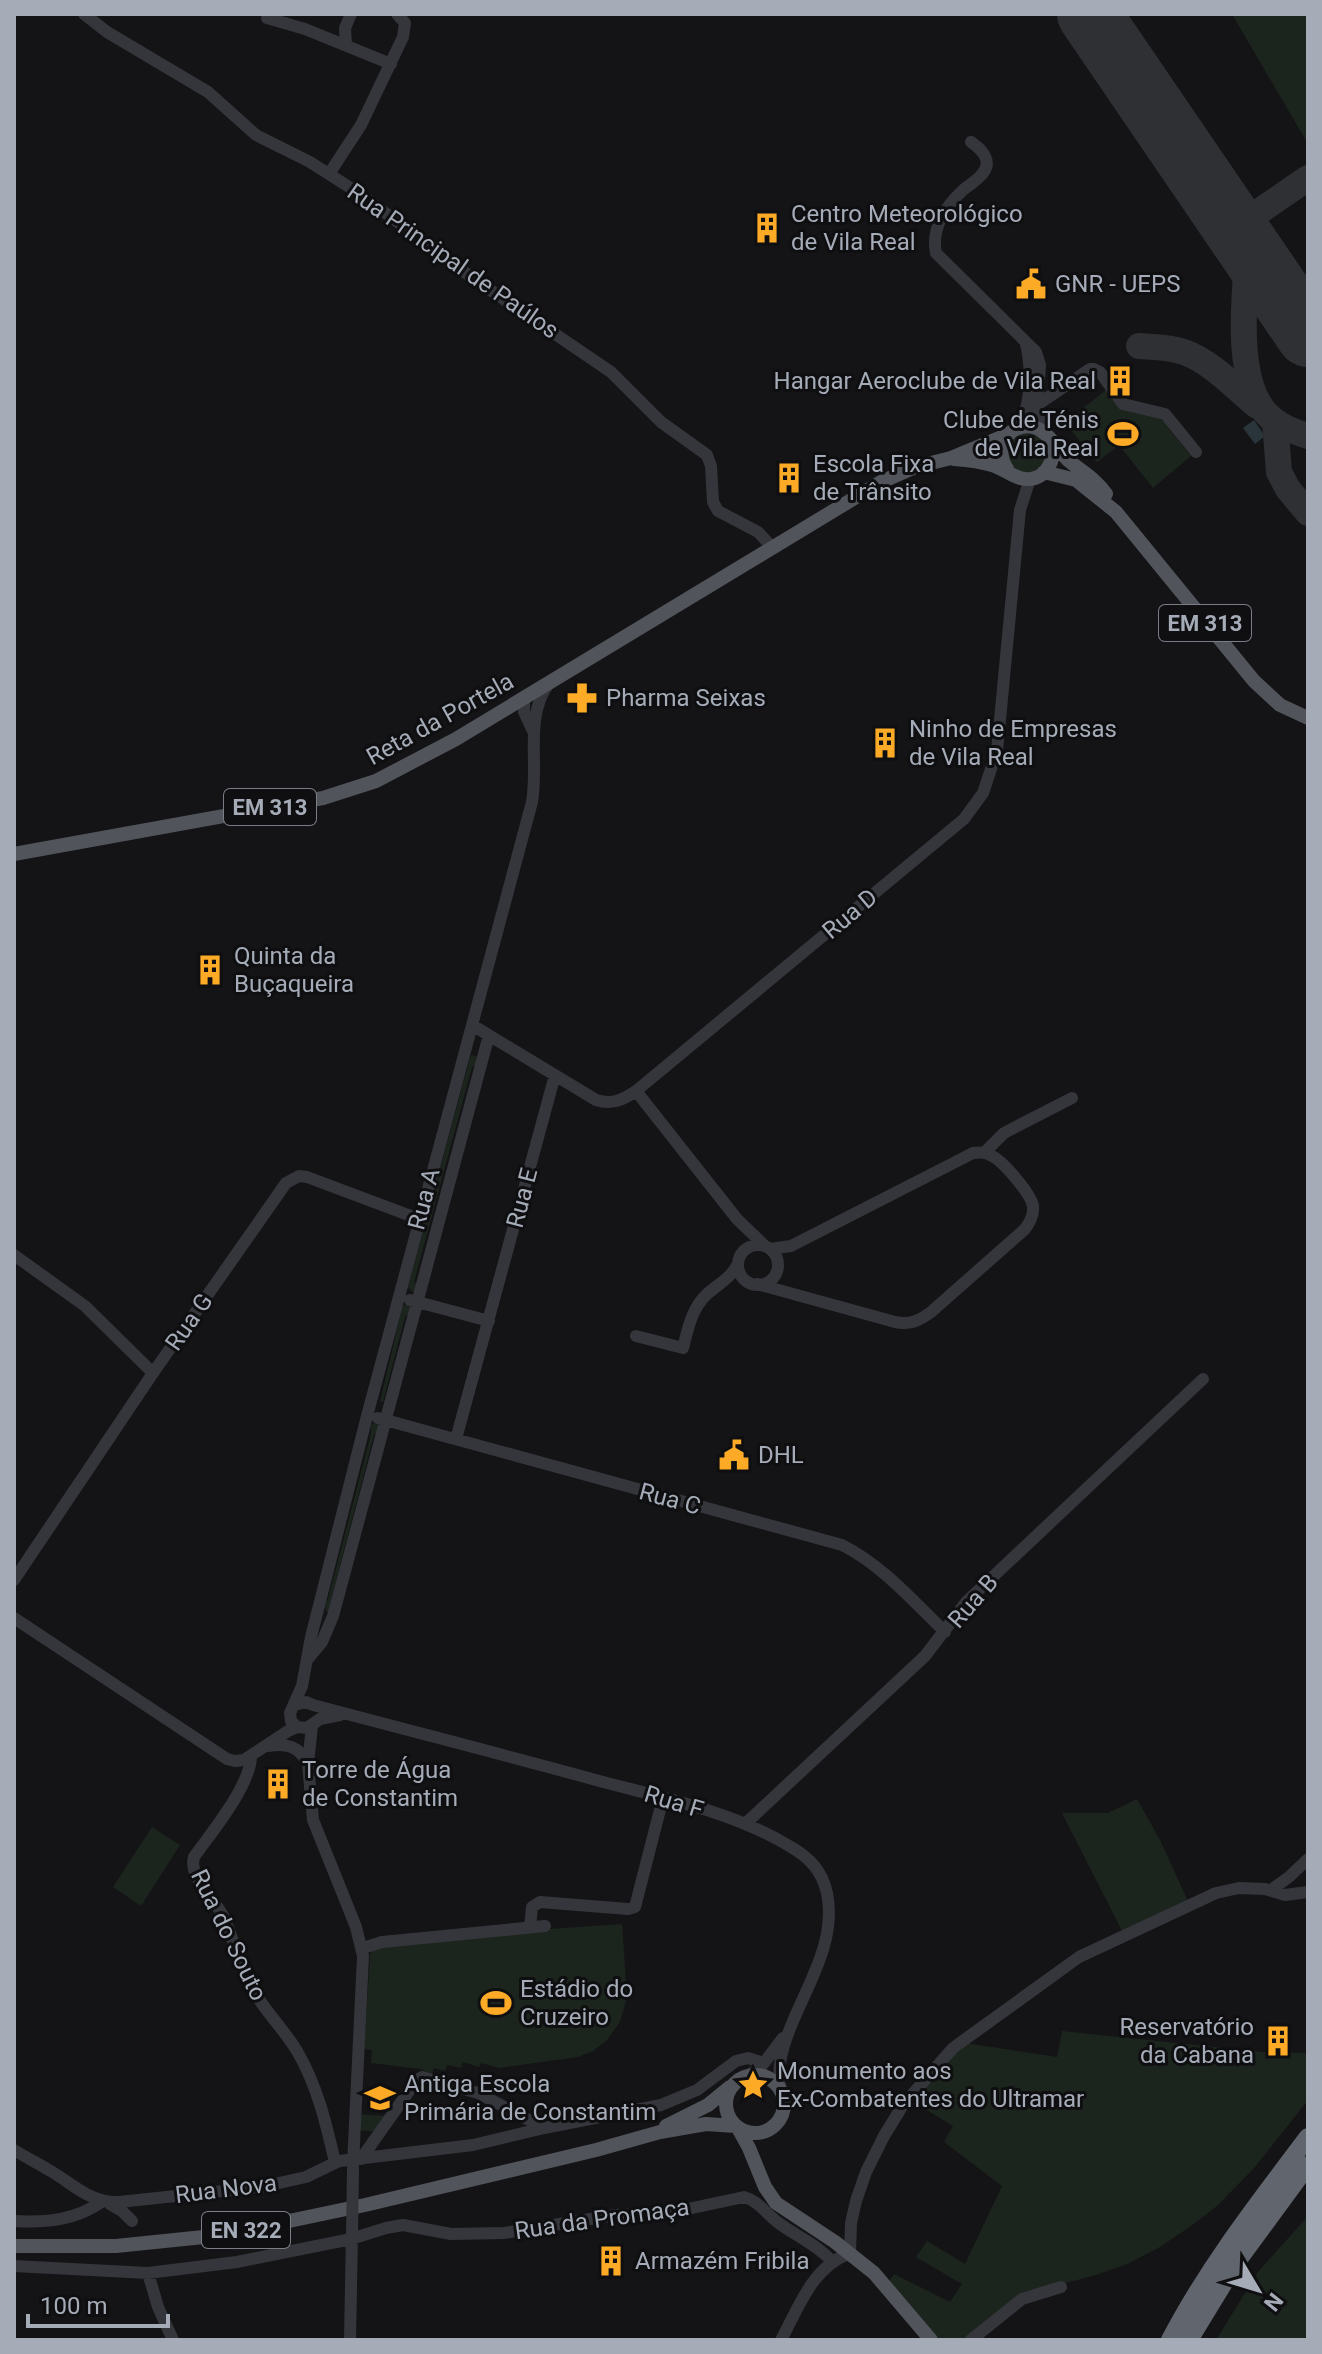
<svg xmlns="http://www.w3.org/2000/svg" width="1322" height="2354" font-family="Roboto,sans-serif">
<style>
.green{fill:#1c251d}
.water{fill:#2a343b}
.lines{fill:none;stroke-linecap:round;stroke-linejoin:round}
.taxiway{stroke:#2e3034;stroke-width:26}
.runway{stroke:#2e3034;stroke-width:64}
.minor{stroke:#35363c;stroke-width:12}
.major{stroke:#51545b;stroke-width:14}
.highway{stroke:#61656d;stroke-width:18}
.minor-bridge{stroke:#35363c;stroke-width:12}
.labels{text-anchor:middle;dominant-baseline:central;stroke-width:6;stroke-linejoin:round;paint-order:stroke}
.shield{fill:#0f0f11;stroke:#787d86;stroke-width:2}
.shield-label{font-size:22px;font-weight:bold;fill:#a5acb8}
.poi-label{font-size:24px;fill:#a5acb8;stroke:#0f0f11;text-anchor:start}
.street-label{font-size:24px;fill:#a5acb8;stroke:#0f0f11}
</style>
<rect width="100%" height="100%" fill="#141416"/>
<path class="green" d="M1232 14H1308V144Z
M1107 389 1157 414 1191 456 1153 488 1119 445 1097 462 1065 423Z
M1007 453a20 20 0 1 1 40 0a20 20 0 1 1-40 0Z
M472 1055 478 1057 477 1064 472 1067 414 1282 417 1284 416 1291 413 1292 408 1287 470 1058Z
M405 1304 411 1305 410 1312 405 1317 383 1402H380L402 1308Z
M374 1423 380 1424 379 1431 374 1435 331 1600 330 1612H327L324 1606 328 1599 371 1434V1425Z
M1137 1799 1160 1840 1188 1901 1123 1933 1062 1813H1108Z
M152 1827 180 1845 141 1906 113 1887Z
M622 1924 627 1997 620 2022 607 2040 593 2051 578 2057 499 2068 481 2063 479 2067 463 2062 461 2068 447 2065 445 2071 434 2068 432 2074 420 2069 371 2063 372 2050 364 2049 370 1955 375 1947 535 1930Z
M1062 2031 1263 2052 1308 2053V2100L1255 2167 1217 2206 1191 2226 1160 2247 1127 2264 1096 2275 1017 2296 964 2340H940L889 2281 894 2274 950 2302 962 2284 916 2257 927 2241 965 2264 1002 2186 944 2142 953 2126 912 2101 965 2043 1057 2057Z
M359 2114 388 2116 377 2132 358 2130Z
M1308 2216V2340H1216L1258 2272Z"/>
<path class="water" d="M1254 420 1265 436 1255 444 1243 428Z"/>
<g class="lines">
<path class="taxiway" d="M1235 228 1308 178
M1248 247C1245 291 1234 377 1265 412 1276 425 1292 431 1308 436
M1139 346C1154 347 1170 347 1184 352 1212 362 1235 388 1257 406
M1275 421 1279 472 1288 489 1308 513"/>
<path class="runway" d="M1089 14 1308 335"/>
<path class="minor" d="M84 14 107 32 208 92 256 135 310 162 360 194 471 277 611 372 661 422 707 455 711 466 713 502 718 511 758 532 772 547
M267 18 305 29 391 64
M346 45 345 28 351 14
M971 142C981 149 993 160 983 173 978 180 969 185 963 190 946 206 931 228 936 253L1036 352 1040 365 1037 410 1045 433
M329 174 361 125 403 37 405 23 397 14
M1037 405 1090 369H1094L1100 372 1123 404 1165 414 1196 452
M1020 426C1031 403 1032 369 1026 344
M524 697V712L533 731
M472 1025 596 1100C612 1105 623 1100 636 1091L964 819 983 793 997 751 1020 510 1030 479
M636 1091 737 1219 765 1246
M984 1153 1004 1133 1072 1098
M738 1265a20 20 0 1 1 40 0a20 20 0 1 1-40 0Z
M14 1255 85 1306 153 1373
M757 1284 895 1322C910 1325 919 1321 931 1312L1024 1230C1030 1223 1034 1216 1033 1206 1031 1194 1003 1161 992 1156 986 1152 980 1152 973 1153L791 1246 770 1249
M410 1300 489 1321
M636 1336 683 1348C688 1329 691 1310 706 1295 718 1284 730 1279 738 1264
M378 1418 842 1545C882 1565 913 1601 945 1632
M456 1439 555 1075
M14 1580 153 1373 286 1183 299 1176 307 1177 419 1219
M14 1618 227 1759 235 1761 244 1760 288 1731 297 1727 307 1728 320 1719 340 1715
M307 1660 322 1642 333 1616 489 1035
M294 1705 306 1702 313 1705C411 1731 509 1756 607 1783 668 1799 736 1813 791 1847 810 1858 822 1871 827 1893 842 1965 767 2029 781 2091
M312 1726 308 1764 313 1820 356 1927 363 1956 353 2165
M297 1727 291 1721 290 1713 302 1686 311 1637 367 1416 532 802C539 762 524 717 549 683
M268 1746C287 1743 299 1746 308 1764
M251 1756C251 1785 211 1833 194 1857 188 1877 215 1899 223 1916 234 1938 238 1964 250 1985 263 2009 283 2028 297 2051 317 2085 326 2123 335 2162
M745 1824 925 1656 967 1601 1203 1379
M1271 1890 1289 1877 1308 1859
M530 1927 532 1907 540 1902 628 1909 635 1907 663 1798
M363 1948 382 1942 545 1926
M749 2075 760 2068 783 2038
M14 2150C27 2158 41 2165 54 2173 76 2187 92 2203 119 2202L261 2187 306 2177 339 2161 473 2145 544 2128 661 2105 697 2090 736 2061 748 2058 764 2063
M361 2159 416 2081 422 2077 478 2093 544 2128
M110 2204 122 2211 132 2221
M14 2221C47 2223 76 2220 103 2201
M14 2266 148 2273 237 2262 351 2239 386 2228 403 2225 451 2234 504 2233 615 2215 669 2213 744 2197C759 2201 767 2215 780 2224 798 2237 816 2244 832 2261
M148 2273 158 2307 173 2340
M350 2340 352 2233
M781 2340C799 2307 812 2267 850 2253L851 2223 856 2201 866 2172 884 2136 903 2105 953 2048 1079 1957 1216 1893 1239 1888 1265 1889 1285 1895 1308 1892
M971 2340 1022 2299 1061 2287"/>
<path class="major" d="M954 459C967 460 979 461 992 465 1002 468 1010 475 1020 478 1042 484 1056 464 1052 444
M1007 469C1001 460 999 450 1005 439 1012 426 1031 422 1043 432 1053 439 1059 452 1068 460 1082 472 1096 479 1106 494
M1044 472 1076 480 1116 512 1254 681 1280 705 1308 718
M14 854 323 798 376 781 456 739 881 482 915 467 951 458 1009 434
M726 2104a29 29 0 1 1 58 0a29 29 0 1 1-58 0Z
M666 2126 708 2105 730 2087
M738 2128 749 2148 765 2187 776 2203 835 2242 874 2273 931 2340
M14 2246H116L223 2235 365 2205 596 2150 660 2132 706 2124 736 2126"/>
<path class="highway" d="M1170 2340C1208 2267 1259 2202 1308 2137
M1189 2340 1236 2263 1308 2165"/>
<path class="minor-bridge" d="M352 2233 353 2169"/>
</g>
<defs>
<g id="building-bare" transform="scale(2.4)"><path d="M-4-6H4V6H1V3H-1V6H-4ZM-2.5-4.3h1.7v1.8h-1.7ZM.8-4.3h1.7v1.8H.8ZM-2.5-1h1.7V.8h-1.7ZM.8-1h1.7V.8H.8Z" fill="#fdaa26" stroke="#0f0f11" stroke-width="2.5" paint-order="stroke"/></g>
<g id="civic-bare" transform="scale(2.4)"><path d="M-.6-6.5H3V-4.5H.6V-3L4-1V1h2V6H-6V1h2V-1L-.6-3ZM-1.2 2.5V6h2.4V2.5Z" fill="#fdaa26" stroke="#0f0f11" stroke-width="2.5" paint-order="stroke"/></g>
<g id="stadium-bare" transform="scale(2.4)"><path d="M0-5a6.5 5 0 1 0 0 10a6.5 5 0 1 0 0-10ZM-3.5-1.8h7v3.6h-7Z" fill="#fdaa26" stroke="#0f0f11" stroke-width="2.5" paint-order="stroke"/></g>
<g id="pharmacy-bare" transform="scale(2.4)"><path d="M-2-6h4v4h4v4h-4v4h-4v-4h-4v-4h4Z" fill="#fdaa26" stroke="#0f0f11" stroke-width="2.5" paint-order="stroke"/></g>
<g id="sight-bare" transform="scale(2.4)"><path d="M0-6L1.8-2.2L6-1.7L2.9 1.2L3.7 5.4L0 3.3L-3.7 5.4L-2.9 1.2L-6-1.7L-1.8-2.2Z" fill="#fdaa26" stroke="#0f0f11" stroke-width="2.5" paint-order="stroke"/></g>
<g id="school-bare" transform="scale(2.4)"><path d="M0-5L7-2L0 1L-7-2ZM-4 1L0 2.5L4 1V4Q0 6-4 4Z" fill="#fdaa26" stroke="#0f0f11" stroke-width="2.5" paint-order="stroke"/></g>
</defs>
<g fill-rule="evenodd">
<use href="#building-bare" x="767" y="228"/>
<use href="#civic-bare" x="1031" y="284"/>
<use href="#building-bare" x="1120" y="381"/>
<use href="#stadium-bare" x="1123" y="434"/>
<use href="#building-bare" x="789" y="478"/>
<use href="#pharmacy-bare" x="582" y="698"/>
<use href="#building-bare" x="885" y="743"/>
<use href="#building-bare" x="210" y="970"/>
<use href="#civic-bare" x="734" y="1455"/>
<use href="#building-bare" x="278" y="1784"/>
<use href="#stadium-bare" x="496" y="2003"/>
<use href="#building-bare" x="1278" y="2041"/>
<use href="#sight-bare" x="753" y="2085"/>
<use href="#school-bare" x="380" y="2098"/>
<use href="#building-bare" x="611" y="2261"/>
</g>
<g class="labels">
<g class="shield">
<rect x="1159" y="605" width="92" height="36" rx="6"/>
<rect x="224" y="789" width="92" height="36" rx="6"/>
<rect x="202" y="2212" width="88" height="36" rx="6"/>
</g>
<g class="shield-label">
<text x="1205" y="623">EM 313</text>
<text x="270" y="807">EM 313</text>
<text x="246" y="2230">EN 322</text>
</g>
<g class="poi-label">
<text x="791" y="214">Centro Meteorológico<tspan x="791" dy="28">de Vila Real</tspan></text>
<text x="1055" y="284">GNR - UEPS</text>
<text x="1096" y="381" text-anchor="end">Hangar Aeroclube de Vila Real</text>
<text x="1099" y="420" text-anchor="end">Clube de Ténis<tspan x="1099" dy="28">de Vila Real</tspan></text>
<text x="813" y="464">Escola Fixa<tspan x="813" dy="28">de Trânsito</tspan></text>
<text x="606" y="698">Pharma Seixas</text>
<text x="909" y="729">Ninho de Empresas<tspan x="909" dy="28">de Vila Real</tspan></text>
<text x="234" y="956">Quinta da<tspan x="234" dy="28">Buçaqueira</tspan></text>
<text x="758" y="1455">DHL</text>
<text x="302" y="1770">Torre de Água<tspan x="302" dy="28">de Constantim</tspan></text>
<text x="520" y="1989">Estádio do<tspan x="520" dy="28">Cruzeiro</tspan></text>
<text x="1254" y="2027" text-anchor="end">Reservatório<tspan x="1254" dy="28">da Cabana</tspan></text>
<text x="777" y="2071">Monumento aos<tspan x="777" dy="28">Ex-Combatentes do Ultramar</tspan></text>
<text x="404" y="2084">Antiga Escola<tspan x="404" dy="28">Primária de Constantim</tspan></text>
<text x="635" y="2261">Armazém Fribila</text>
</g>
<g class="street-label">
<text transform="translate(453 261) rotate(35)">Rua Principal de Paúlos</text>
<text transform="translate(440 719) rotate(-29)">Reta da Portela</text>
<text transform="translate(850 914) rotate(-40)">Rua D</text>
<text transform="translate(522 1198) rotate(-75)">Rua E</text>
<text transform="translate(424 1199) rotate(-75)">Rua A</text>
<text transform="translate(189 1322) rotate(-55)">Rua G</text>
<text transform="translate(670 1499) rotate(15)">Rua C</text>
<text transform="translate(973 1601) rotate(-49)">Rua B</text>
<text transform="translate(674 1802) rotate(17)">Rua F</text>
<text transform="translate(229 1935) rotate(64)">Rua do Souto</text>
<text transform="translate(226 2189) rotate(-7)">Rua Nova</text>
<text transform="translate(602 2219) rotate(-8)">Rua da Promaça</text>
</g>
</g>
<rect width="1322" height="2354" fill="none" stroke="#a5acb8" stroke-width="32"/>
<g transform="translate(1258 2290) rotate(128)" stroke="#0f0f11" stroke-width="6" paint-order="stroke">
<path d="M0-6L14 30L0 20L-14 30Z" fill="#a5acb8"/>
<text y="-12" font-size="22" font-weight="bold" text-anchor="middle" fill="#a5acb8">N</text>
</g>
<path d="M28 2314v12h140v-12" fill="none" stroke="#a5acb8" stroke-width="4"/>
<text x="40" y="2314" font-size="24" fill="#a5acb8" stroke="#0f0f11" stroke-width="6" paint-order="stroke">100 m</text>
</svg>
